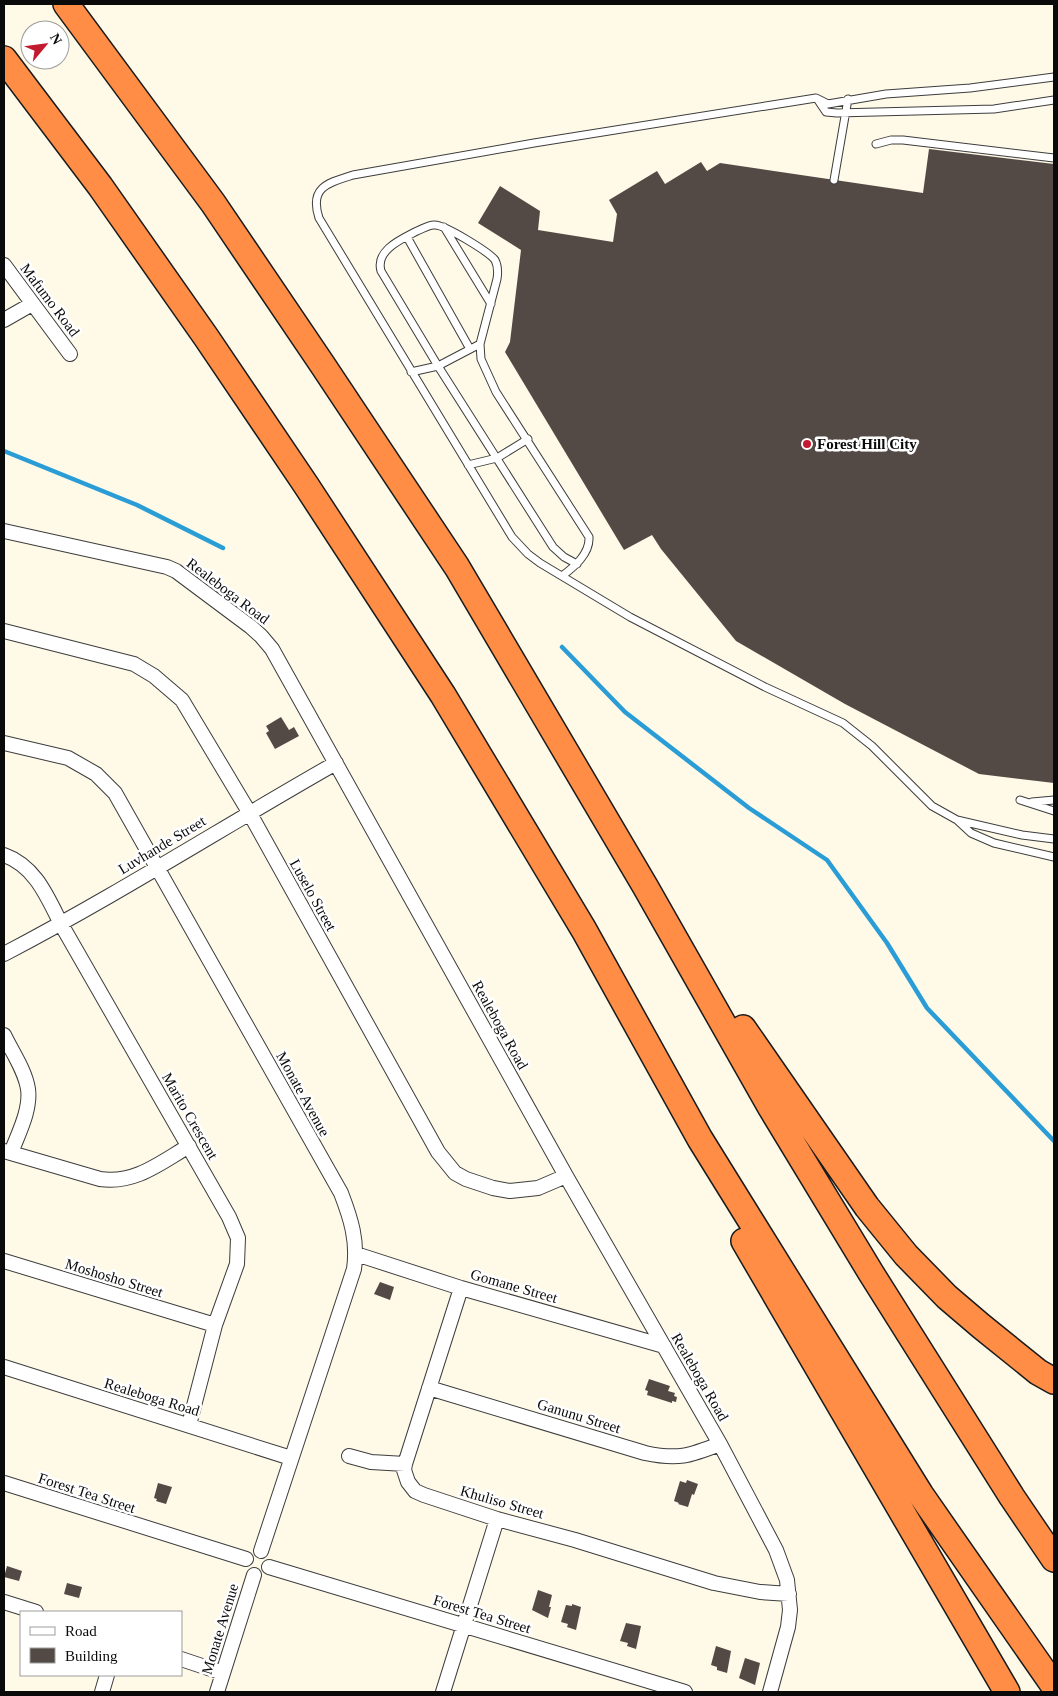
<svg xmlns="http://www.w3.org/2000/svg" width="1058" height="1696" font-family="'Times New Roman',serif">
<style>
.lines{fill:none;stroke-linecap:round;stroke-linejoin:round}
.stream{stroke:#2a9dd6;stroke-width:4.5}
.building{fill:#534a46}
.lane-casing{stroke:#3d3d3d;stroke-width:9}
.street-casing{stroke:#3d3d3d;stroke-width:16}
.highway-casing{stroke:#1b1b1b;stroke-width:28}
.lane{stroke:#fff;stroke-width:7}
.street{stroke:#fff;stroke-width:14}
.highway{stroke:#ff8d45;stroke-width:25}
.poi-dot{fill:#c21a2e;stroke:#fff;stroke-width:2}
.labels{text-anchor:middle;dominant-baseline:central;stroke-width:5;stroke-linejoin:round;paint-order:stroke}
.street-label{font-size:15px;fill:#0a0a0a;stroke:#fff}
.poi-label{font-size:15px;font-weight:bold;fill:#0a0a0a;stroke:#fff;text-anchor:start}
</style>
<rect width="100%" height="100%" fill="#fff9e7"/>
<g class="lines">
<path class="stream" d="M4 451 137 505 223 548
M562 647 625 712 749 808 827 860 887 943 927 1008 1054 1141"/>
</g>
<path class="building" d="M929 149 1054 164V783L979 774 845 704 736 641 661 549 652 535 624 550 505 352 510 342 521 250 478 223 500 186 540 211 538 230 613 242 617 214 609 200 657 171 665 184 701 162 707 171 720 163 923 193Z
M281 717 289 730 294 727 299 736 275 749 266 733 269 731 266 726Z
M380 1282 394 1287 390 1300 374 1294Z
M649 1379 670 1386 668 1391 675 1393 674 1396 677 1397 676 1402 672 1401V1403L647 1395 648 1391 645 1390Z
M687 1480 698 1484 694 1495 692 1494 688 1507 678 1504 679 1503 674 1501 680 1481 686 1483Z
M158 1483 172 1487 166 1504 156 1501 157 1499 154 1498Z
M7 1566 22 1571 19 1581 4 1577Z
M67 1583 82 1587 79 1598 64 1594Z
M538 1590 552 1595 549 1607H551L548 1618 532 1610Z
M572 1604 581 1607 576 1630 567 1627 568 1624 561 1622 566 1605 572 1606Z
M626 1623 641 1626 636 1649 627 1646 628 1643 620 1641Z
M716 1646 731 1651 727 1673 717 1670V1667L711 1665Z
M745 1658 760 1663 755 1685 739 1678Z"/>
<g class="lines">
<g class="lane-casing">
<path id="lane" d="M1054 77 970 88 886 94 828 104 816 98 534 143 353 175C328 183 309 187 319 218L512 537 528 554 540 563 630 617 765 687 843 723 872 746 932 806 957 820 1022 835 1054 839
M818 100 826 112 837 113 994 109 1054 100
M876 144 891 140H903L1054 158
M834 180 848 99
M444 227 491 304
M407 237 470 349
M411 372 438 366 480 344
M468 465 497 458 528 439
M562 576C574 567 590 554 589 537L496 392 481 359 480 344 497 279C498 273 498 266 495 260 489 252 445 225 435 225 429 224 423 229 417 231 402 239 375 250 381 271L438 366 553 547 564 557 577 564
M1020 800 1054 811
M1032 802 1054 800
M958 821 971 833 994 843 1054 857"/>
</g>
<g class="street-casing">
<path id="street" d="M4 265 70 354
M4 320 32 304
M4 531 167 567 176 571 251 627 261 636 272 649 566 1176 720 1444 776 1550 787 1580 790 1610 788 1627 770 1692
M4 631 134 664 154 676 182 700 249 812 438 1152 455 1173 466 1179 493 1188 510 1191 538 1188 566 1176
M4 743 68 758 96 774 115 793 341 1193C351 1219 358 1241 354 1269L261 1551
M4 855C35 866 47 896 61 924L229 1217 238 1238 237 1264 215 1325 189 1425
M4 954C117 895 225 826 336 763
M4 1035C12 1052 25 1070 28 1089 31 1110 18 1134 11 1153
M4 1151 100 1179C135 1184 160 1163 189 1146
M356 1254 461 1288 664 1346
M4 1261 215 1325
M461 1288 405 1464 404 1470 408 1482 415 1491 424 1495 497 1519 575 1540 714 1583 760 1592 789 1594
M4 1367 291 1458
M429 1388 645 1453C678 1460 689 1456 720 1444
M349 1456 371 1462 405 1464
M4 1483 246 1559
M269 1567 685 1692
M4 1602 36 1612
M181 1659 223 1673
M102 1692 107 1675
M217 1692 254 1575
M443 1692 497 1519"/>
</g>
<g class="highway-casing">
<path id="highway" d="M66 4 213 203 322 364 457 567 645 886 771 1108 871 1273 1012 1497 1054 1559
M4 59 100 186 206 337 306 485 443 695 584 930 700 1139 921 1495 1054 1686
M743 1028 867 1207 906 1255 947 1297 981 1326 1038 1372 1054 1381
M744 1241 1007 1692"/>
</g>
<use href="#lane" class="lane"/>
<use href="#street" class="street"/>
<use href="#highway" class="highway"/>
</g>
<circle class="poi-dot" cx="807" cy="444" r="5"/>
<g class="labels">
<g class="street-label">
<text transform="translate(50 300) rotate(53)">Mafumo Road</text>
<text transform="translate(228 591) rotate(37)">Realeboga Road</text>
<text transform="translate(162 845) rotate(-31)">Luvhande Street</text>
<text transform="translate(313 895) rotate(61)">Luselo Street</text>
<text transform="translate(500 1025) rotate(61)">Realeboga Road</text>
<text transform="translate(303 1094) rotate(61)">Monate Avenue</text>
<text transform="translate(190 1116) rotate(60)">Marito Crescent</text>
<text transform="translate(114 1278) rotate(17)">Moshosho Street</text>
<text transform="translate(514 1286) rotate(16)">Gomane Street</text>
<text transform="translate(700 1377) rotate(60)">Realeboga Road</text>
<text transform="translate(152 1397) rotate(17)">Realeboga Road</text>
<text transform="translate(579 1416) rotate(17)">Ganunu Street</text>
<text transform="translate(87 1493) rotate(18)">Forest Tea Street</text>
<text transform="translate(502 1502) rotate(16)">Khuliso Street</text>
<text transform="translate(482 1614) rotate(17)">Forest Tea Street</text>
<text transform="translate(220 1629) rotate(-73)">Monate Avenue</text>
</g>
<g class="poi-label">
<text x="817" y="444">Forest Hill City</text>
</g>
</g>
<rect width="1058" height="1696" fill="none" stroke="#0a0a0a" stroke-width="10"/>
<rect x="20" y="1611" width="162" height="65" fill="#ffffff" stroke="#9d9d9d"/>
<rect x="30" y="1627" width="25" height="8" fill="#ffffff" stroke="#9d9d9d"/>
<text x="65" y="1636" font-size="15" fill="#0a0a0a">Road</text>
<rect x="30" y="1648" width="25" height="15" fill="#534a46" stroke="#9d9d9d"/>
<text x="65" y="1661" font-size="15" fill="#0a0a0a">Building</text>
<g transform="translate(45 45) rotate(61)"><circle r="24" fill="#ffffff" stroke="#9d9d9d"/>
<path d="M0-4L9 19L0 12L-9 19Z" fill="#c21a2e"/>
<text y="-8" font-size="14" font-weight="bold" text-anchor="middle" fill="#0a0a0a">N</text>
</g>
</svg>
